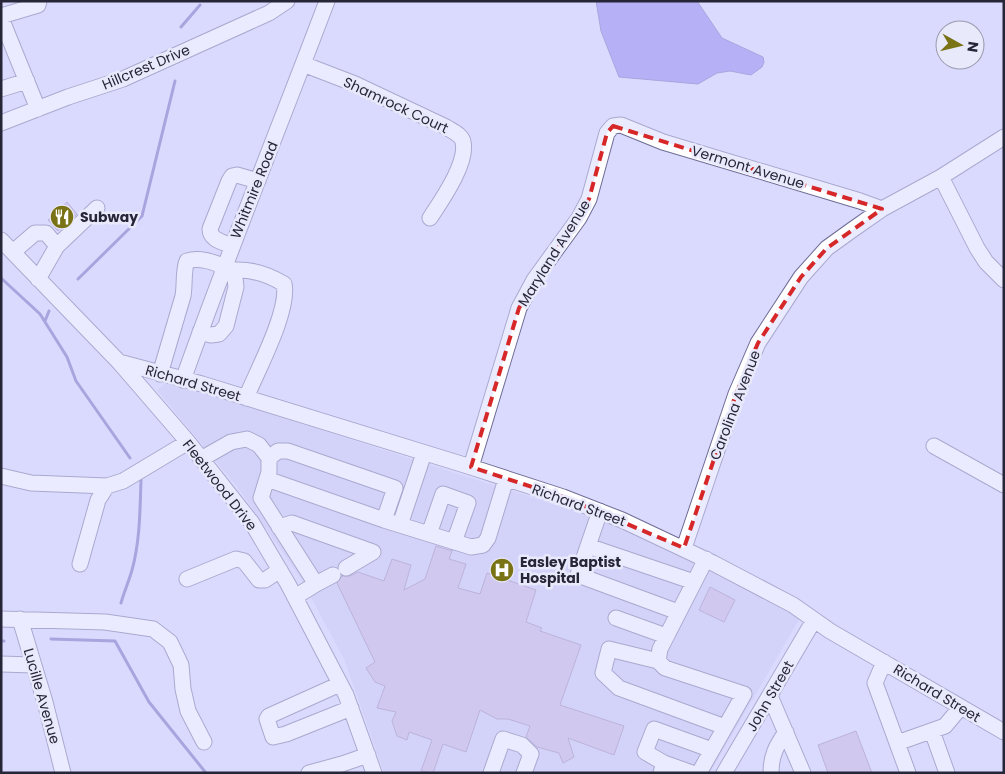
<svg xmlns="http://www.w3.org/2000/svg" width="1005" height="774" font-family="Poppins,sans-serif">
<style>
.built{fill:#cacaf3}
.water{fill:#8a7fec;stroke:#6c64b6}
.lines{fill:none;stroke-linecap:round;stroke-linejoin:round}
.stream{stroke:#6c64b6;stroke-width:3}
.building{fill:#c5b2dc;stroke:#9582ab}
.minor-casing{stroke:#6e6c95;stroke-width:17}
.minor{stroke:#fff;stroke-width:15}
.marked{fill:none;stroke:#d62828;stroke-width:4;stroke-dasharray:10 6;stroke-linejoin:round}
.labels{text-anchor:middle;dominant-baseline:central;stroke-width:5;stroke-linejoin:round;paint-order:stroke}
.street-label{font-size:14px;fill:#272638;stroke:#e9e9fc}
.poi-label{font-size:14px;font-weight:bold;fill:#272638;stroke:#e9e9fc;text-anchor:start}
</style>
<rect width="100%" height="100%" fill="#dadaff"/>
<path class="built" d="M166 383 243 405 612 523 691 560 800 618 710 773H384L344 659 301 579 238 488 157 390Z"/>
<path class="water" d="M596 1H697L722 38 763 57 764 62 762 67 751 75 730 71 717 73 698 84 619 77 601 31Z"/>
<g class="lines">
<path class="stream" d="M181 27 200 5
M1 278 40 314 67 357 76 381 130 458
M78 279 142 216 175 81
M45 321 49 311
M121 603C124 592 129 581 132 570 140 541 140 510 141 480
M51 639 115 641 149 702 206 773
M1 641H4"/>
</g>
<path class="building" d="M67 202 77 214 58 231 48 220Z
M436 546 452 551 449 559 466 564 458 588 480 594 487 573 536 590 526 622 542 628 540 631 581 645 560 705 624 726 614 755 568 738 574 757 563 763 559 753 537 747 526 737 530 726 508 719H497L480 710 466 752 443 744 433 773 421 771 432 740 409 732 407 740 397 736 392 721 396 712 377 708 385 686 375 682 366 668 375 662 337 583 342 576H350L358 572 384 581 392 559 411 565 404 590 425 579Z
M710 587 735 600 724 622 699 610Z
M856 731 872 773H828L818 745Z"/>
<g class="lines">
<g class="minor-casing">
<path id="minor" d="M1 16 38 5 39 1
M1 18 38 109
M303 64 355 84 446 127C452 131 462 135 463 142 468 163 441 201 430 218
M1 89 27 81
M1 123 68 97 123 79 269 13 287 1
M941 177 977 248 986 262 1004 280
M1 240 119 362 188 442 252 523 288 584 346 695 374 773
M57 246 97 208
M232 246C223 242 210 240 210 229L229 181 232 176 237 175 258 181
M13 252 35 233H46L57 246 38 279
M234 270C251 269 269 275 284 284 290 310 257 371 246 398
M119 362 202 384 471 467 563 497 622 520 713 563 793 605 830 631 1004 732
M160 374 183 296C185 285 183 270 187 261 203 256 219 265 234 270L236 287 226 326 219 334 211 335 200 332
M183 380C228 253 279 128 327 1
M934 446 1004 485
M201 459 231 442 247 439 259 445 269 458V472L261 498 316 584 295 597
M471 467 519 308 534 280 579 218 589 199 607 133 613 126 621 125 663 142 860 201 882 209
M1 476 31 483 107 486 123 481 188 442
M267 479 384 520 395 488 288 451H278L269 458
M600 511 578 575 678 612
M384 520 471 547 483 545 488 538 506 479
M400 525 424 453
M279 527 292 523 373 552 346 568
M429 534 443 494 468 503 454 542
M588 546 694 582
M684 548 736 394 758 343 801 277 827 248 852 230 882 209 941 177 1004 137
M80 564 98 500 107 486
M187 579 236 559 244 561 259 580H265L280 570
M316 584 333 575
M616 618 666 636
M1 619 105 622 153 629 170 642 181 665 183 689 188 711 204 742
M20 619 45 702 63 773
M658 661 609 649 603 673 619 688 725 727
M884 662 875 683 908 773
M1 664 33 665
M340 684 269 716 267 719 273 737 286 734 351 708
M770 696 803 773
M932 731 947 773
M897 743 945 726 960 708
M664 763 645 752 654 729 712 750
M309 773 342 764 368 755
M491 773 503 739 522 745 531 754 524 773
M661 773 664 763 692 773
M699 773 744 694 665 668 658 661 660 649 706 559
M724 773 814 620
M771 773C771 756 776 746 786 732"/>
</g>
<use href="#minor" class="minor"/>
</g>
<path d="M0 0H1005V774H0ZM613 126 882 209 827 248 801 277 758 343 736 394 684 548 563 497 471 467 519 308 589 199 607 133Z" fill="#dadaff" fill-opacity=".55" fill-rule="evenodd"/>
<path class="marked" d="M613 126 882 209 827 248 801 277 758 343 736 394 684 548 563 497 471 467 519 308 589 199 607 133Z"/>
<defs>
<g id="restaurant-disc" transform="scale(1.25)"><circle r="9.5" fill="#797316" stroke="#e9e9fc"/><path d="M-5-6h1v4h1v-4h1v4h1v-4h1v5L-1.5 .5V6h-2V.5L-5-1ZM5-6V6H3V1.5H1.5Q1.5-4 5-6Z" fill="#fff"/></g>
<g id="hospital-disc" transform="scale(1.25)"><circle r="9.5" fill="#797316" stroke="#e9e9fc"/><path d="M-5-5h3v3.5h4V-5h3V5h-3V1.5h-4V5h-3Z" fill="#fff"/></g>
</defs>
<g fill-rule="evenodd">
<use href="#restaurant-disc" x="62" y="217"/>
<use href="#hospital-disc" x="502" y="570"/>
</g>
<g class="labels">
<g class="street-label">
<text transform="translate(146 67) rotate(-23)">Hillcrest Drive</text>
<text transform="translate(396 105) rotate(25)">Shamrock Court</text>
<text transform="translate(748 167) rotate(17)">Vermont Avenue</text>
<text transform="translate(254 190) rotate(-68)">Whitmire Road</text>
<text transform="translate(554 253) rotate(-58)">Maryland Avenue</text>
<text transform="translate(193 383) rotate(16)">Richard Street</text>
<text transform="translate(735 405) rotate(-69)">Carolina Avenue</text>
<text transform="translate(220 485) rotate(52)">Fleetwood Drive</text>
<text transform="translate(579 505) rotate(20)">Richard Street</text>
<text transform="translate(937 693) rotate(31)">Richard Street</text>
<text transform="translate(42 696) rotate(74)">Lucille Avenue</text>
<text transform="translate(770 696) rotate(-60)">John Street</text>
</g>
<g class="poi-label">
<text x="80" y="217">Subway</text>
<text x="520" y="562">Easley Baptist<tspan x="520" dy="16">Hospital</tspan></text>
</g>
</g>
<rect width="1005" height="774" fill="none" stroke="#272638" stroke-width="5"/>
<g transform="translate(960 45) rotate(98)"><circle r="24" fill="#e9e9fc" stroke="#9b9bae"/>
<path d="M0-4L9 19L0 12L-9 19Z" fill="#797316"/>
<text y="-8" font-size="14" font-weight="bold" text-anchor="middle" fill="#272638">N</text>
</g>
</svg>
